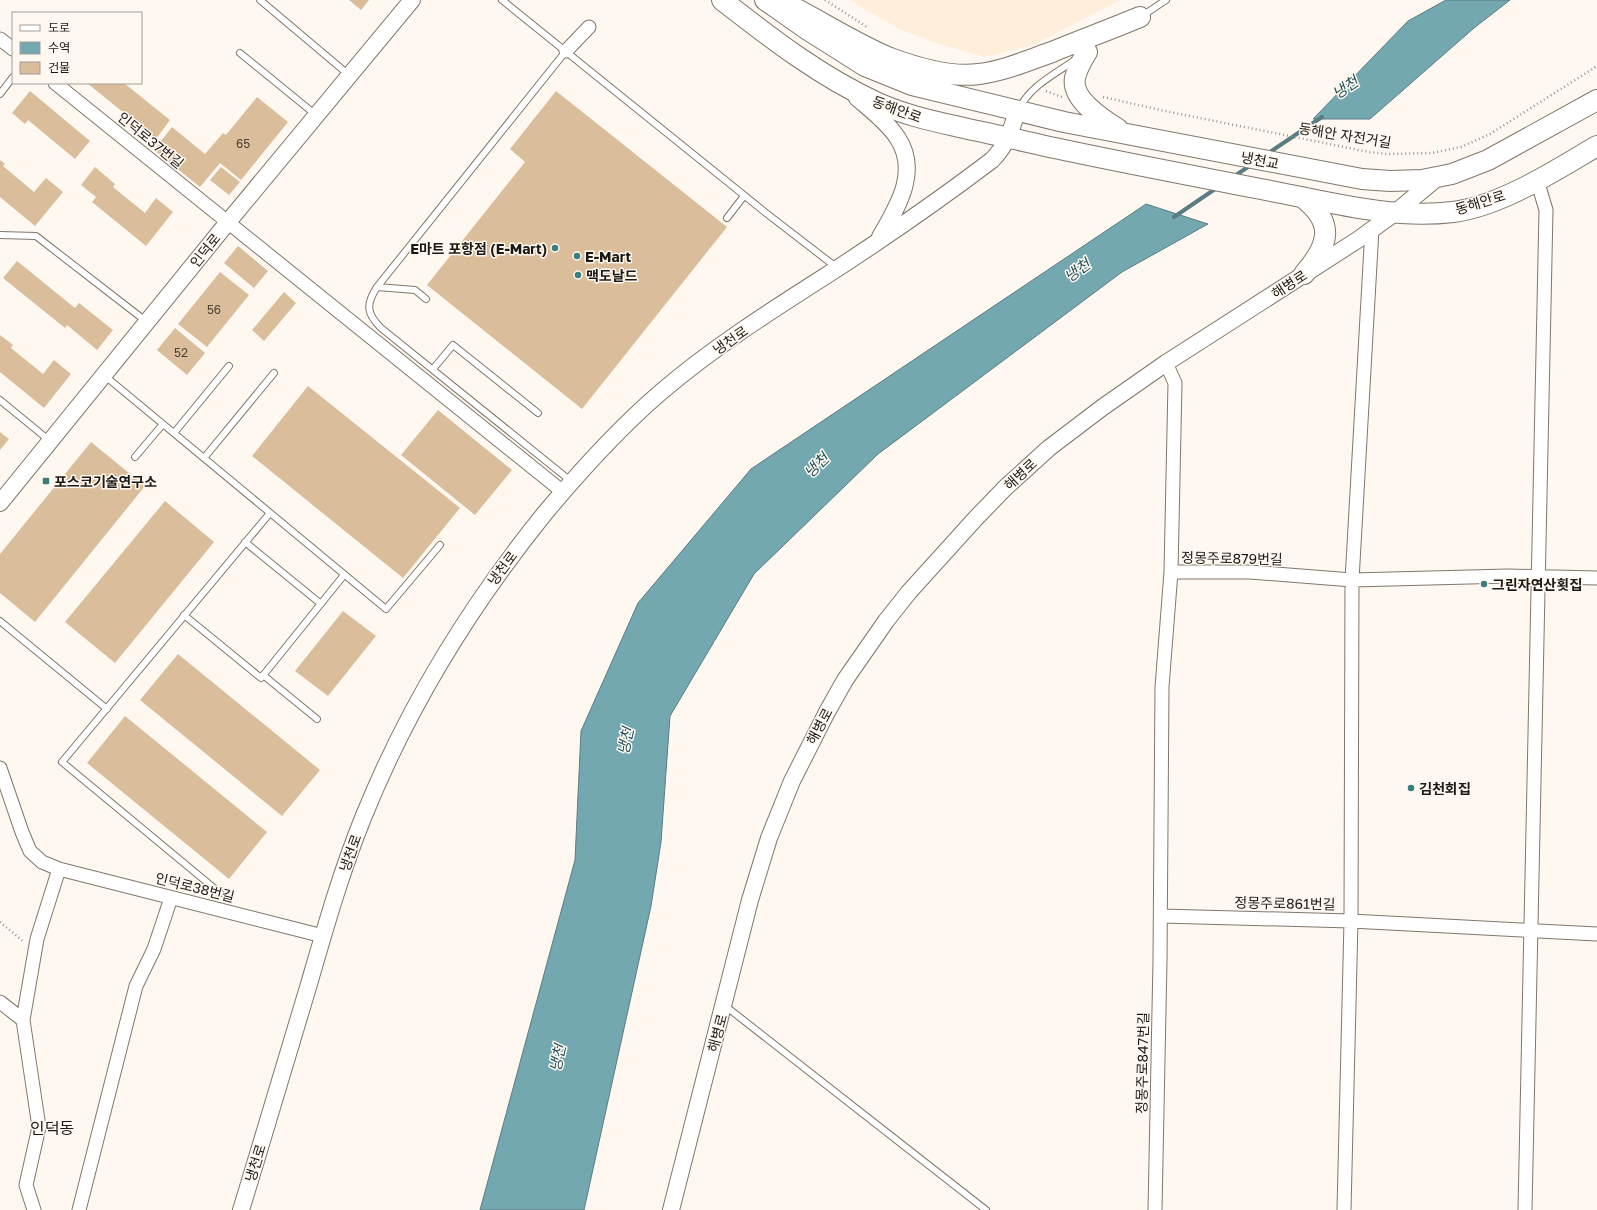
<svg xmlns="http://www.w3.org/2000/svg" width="1597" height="1210" font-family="'Golos Text','Noto Sans KR',sans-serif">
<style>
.built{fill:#feeeda}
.water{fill:#73a8b1;stroke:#597d82}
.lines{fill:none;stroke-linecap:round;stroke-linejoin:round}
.stream{stroke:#597d82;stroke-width:4}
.building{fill:#dabe9b}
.service-casing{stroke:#81776b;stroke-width:8}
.minor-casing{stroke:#81776b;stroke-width:15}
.tertiary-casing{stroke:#81776b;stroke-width:18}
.primary-casing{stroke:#81776b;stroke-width:22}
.path{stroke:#9b958f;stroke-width:2.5;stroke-dasharray:1 3;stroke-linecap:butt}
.service{stroke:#fff;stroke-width:6}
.minor{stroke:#fff;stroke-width:13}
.tertiary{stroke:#fff;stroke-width:16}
.primary{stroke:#fff;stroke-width:20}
.poi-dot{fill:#38807d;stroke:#fff8f0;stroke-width:1.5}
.labels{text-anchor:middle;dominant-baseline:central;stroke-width:3;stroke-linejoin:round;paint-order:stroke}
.number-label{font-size:12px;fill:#4c4235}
.street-label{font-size:14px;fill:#1c1813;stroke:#fff8f0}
.poi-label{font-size:14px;font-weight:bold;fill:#1c1813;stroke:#fff8f0;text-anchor:start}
.water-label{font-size:15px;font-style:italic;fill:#1e4e55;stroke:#fff8f0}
.quarter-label{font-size:16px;fill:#1c1813;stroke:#fff8f0}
</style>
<rect width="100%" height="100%" fill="#fff8f0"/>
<path class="built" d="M851 0H1120L1033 45 985 57 939 44 902 30 862 8Z"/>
<path class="water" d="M1446 0H1510L1474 28 1370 119H1313L1408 21Z
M1146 204 1208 224 1122 272 878 454 754 574 670 716 661 842 651 906 584 1210H480L575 860 581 731 638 603 751 469Z"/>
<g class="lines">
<path class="stream" d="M1267 154 1322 117
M1233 177 1251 165
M1174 217 1218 187"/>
</g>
<path class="building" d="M349 0H369L361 10Z
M87 83H124L170 120 156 139Z
M30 91 90 141 75 159 28 120 25 124 12 113Z
M556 91 727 227 582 409 427 285 525 162 510 149Z
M257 97 288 122 241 180 220 163 200 187 154 150 172 127 205 154 223 133 226 135Z
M0 160 5 164 3 166 34 192 46 178 63 192 35 226 0 197Z
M95 167 115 184 113 187 145 213 156 198 173 212 146 246 92 202 96 197 81 185Z
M221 167 240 182 229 195 210 180Z
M238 246 268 271 254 288 224 263Z
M17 261 75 308 79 303 113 330 97 350 67 325 65 328 3 278Z
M220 272 249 295 207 347 178 324Z
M284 292 296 303 264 341 252 330Z
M175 328 205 353 187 375 157 350Z
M0 335 13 345 11 348 43 374 54 360 71 374 44 408 0 372Z
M308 386 460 508 403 578 252 456Z
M438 410 512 470 475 515 401 455Z
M0 432 9 439 0 450Z
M91 442 145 486 35 622 0 593V554Z
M165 501 214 542 115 663 65 622Z
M343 611 376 636 328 696 295 671Z
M178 654 320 770 282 816 140 700Z
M125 716 267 832 229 879 87 763Z"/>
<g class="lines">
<g class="service-casing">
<path id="service" d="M260 0 349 75
M502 0 766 213 836 267
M1142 16 1166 0
M566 51 377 287C366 304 366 313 381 328L572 482
M240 53 316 115
M0 94 13 77
M1019 109C1030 86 1055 74 1075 60
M727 218 744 196
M0 235 36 236 147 322
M377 287 415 290 426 299
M433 369 453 345 538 413
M105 376 386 609 440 545
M0 400 50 441
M174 433 229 366
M135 457 163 424
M204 458 274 373
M245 542 321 604
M184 615 261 678 344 575
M0 621 107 709
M263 675 317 719
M220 893 62 762 270 513
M724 1005 986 1210"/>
</g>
<g class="minor-casing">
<path id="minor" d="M0 39 13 49
M566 51 589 27
M55 83 563 492
M1171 572H1250L1352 580 1508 576 1597 578
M0 768 22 832 30 851 42 862 59 869 323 936
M1161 916 1351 921 1597 934
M0 1002 23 1020
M34 1210 26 1185 39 1127 23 1020 37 939 59 869
M79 1210 136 986 154 949 171 898
M1155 1210 1160 960 1162 687 1171 572 1175 383 1166 363
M1344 1210 1351 921 1352 580 1372 229
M1525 1210 1546 210 1537 180"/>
</g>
<g class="tertiary-casing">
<path id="tertiary" d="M857 98C871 110 887 122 897 137 920 171 898 206 880 237
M0 503 228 222 412 0
M241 1210C264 1135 286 1060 309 984 325 929 341 872 363 818 408 706 469 607 545 513 581 470 619 428 661 392 716 345 777 307 838 268 890 234 942 198 992 160 1006 146 1011 131 1017 112
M671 1210 750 900 769 838 792 781 827 712 845 680 886 621 909 592 976 518 1005 488 1049 448 1103 407 1166 363 1359 239 1396 212 1437 178"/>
</g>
<g class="primary-casing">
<path id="primary" d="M722 0C772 39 821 77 878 103 907 116 938 122 968 129 1002 136 1036 144 1069 151 1140 166 1210 179 1281 193 1337 204 1395 219 1453 212 1501 206 1556 170 1597 146
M765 0 808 30 865 66 912 85 1064 122 1362 179 1390 181 1422 180 1452 174 1488 160 1597 100
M791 6C824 23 856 44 890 58 917 68 950 78 979 74 1004 71 1029 60 1052 52 1081 40 1111 29 1140 17
M1087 52C1082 60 1077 68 1075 78 1071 99 1102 119 1118 129
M1302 197C1336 223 1329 245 1304 274"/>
</g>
<path class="path" d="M825 0 867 27
M1046 91 1062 97
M1103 97 1165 111 1369 152 1387 154 1432 153 1461 147 1490 134 1597 66
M0 922 24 942"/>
<use href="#service" class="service"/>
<use href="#minor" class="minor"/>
<use href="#tertiary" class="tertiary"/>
<use href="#primary" class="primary"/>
</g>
<g class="poi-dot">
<circle cx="555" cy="248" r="4"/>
<circle cx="577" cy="256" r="4"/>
<circle cx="578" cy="275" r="4"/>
<rect x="42" y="477" width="8" height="8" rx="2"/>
<circle cx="1484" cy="584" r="4"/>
<circle cx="1411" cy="788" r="4"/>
</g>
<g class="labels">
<g class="number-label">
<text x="243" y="143">65</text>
<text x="214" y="309">56</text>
<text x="181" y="352">52</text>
</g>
<g class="street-label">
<text transform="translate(897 109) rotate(20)">동해안로</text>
<text transform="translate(1345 135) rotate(9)">동해안 자전거길</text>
<text transform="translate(151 140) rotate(39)">인덕로37번길</text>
<text transform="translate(1260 160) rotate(11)">냉천교</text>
<text transform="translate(1480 202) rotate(-17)">동해안로</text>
<text transform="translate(205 250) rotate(-51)">인덕로</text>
<text transform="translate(1289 284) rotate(-33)">해병로</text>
<text transform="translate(730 340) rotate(-35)">냉천로</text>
<text transform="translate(1020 474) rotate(-43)">해병로</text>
<text transform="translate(1232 558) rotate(1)">정몽주로879번길</text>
<text transform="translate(502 568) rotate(-53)">냉천로</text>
<text transform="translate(819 726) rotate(-62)">해병로</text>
<text transform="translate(350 853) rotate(-70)">냉천로</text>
<text transform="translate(195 887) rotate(14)">인덕로38번길</text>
<text transform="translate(1285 903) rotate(1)">정몽주로861번길</text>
<text transform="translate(717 1033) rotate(-75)">해병로</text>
<text transform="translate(1142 1063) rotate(-89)">정몽주로847번길</text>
<text transform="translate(255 1163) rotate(-73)">냉천로</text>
</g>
<g class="poi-label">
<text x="547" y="248" text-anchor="end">E마트 포항점 (E-Mart)</text>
<text x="585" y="256">E-Mart</text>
<text x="586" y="275">맥도날드</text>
<text x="54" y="481">포스코기술연구소</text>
<text x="1492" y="584">그린자연산횟집</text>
<text x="1419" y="788">김천회집</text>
</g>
<g class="water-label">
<text transform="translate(1345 87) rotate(-34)">냉천</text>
<text transform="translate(1077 270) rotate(-36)">냉천</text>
<text transform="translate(816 465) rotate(-45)">냉천</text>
<text transform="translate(625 741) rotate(-78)">냉천</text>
<text transform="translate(557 1058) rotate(-78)">냉천</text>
</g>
<g class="quarter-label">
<text x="52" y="1128">인덕동</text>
</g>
</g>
<rect x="12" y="12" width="130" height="72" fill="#fff8f0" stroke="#a49e98"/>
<rect x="20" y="25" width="20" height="6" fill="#ffffff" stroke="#a49e98"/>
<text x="48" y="32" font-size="12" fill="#1c1813">도로</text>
<rect x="20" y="42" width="20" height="12" fill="#73a8b1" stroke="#a49e98"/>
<text x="48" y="52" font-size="12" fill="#1c1813">수역</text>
<rect x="20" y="62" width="20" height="12" fill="#dabe9b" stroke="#a49e98"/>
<text x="48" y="72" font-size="12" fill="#1c1813">건물</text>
</svg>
